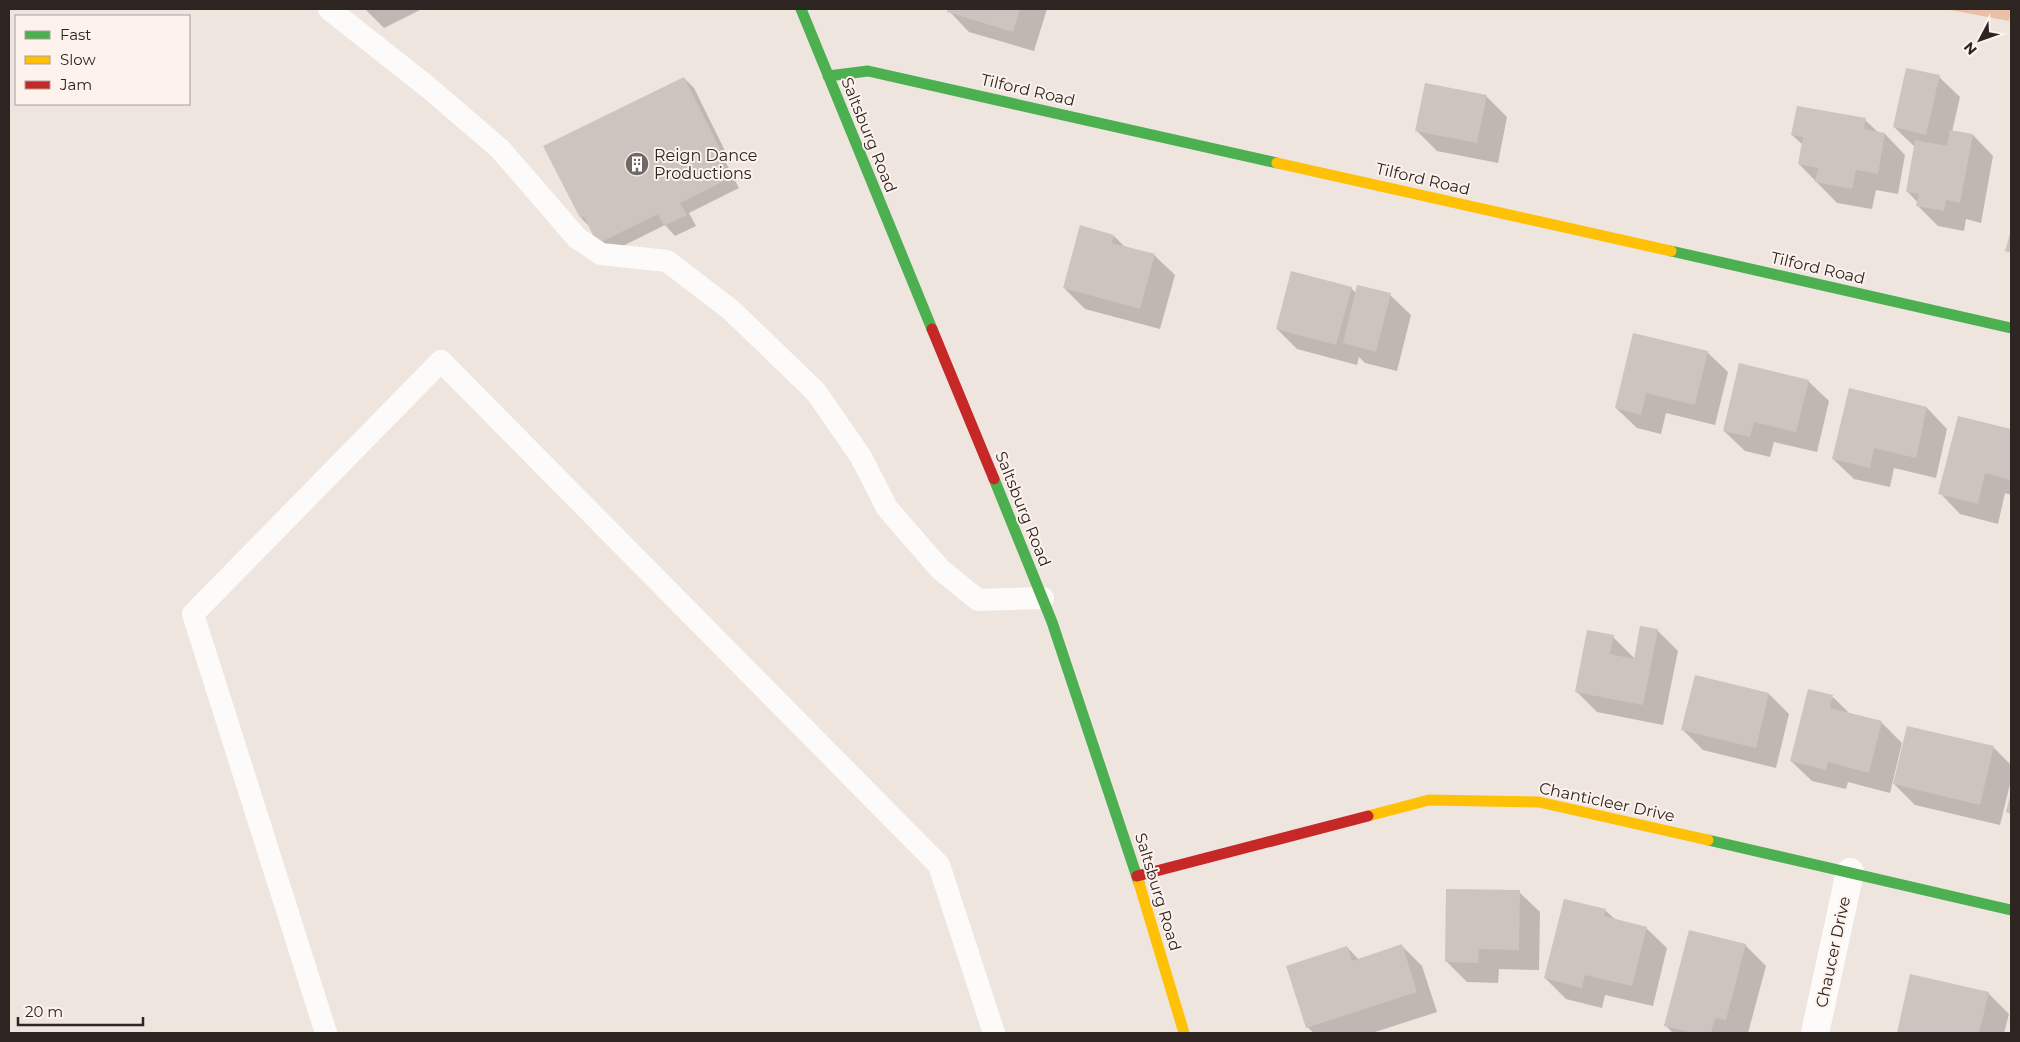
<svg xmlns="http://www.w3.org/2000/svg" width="2020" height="1042" font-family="Montserrat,sans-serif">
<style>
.green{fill:#eac0a9}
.shadow{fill:#0003}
.building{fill:#ccc4bf}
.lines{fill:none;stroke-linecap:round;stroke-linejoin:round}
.lane{stroke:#fdfbfa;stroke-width:22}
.street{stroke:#fdfbfa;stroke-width:28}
.fast{stroke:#4caf50;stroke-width:11}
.slow{stroke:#ffc107;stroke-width:11}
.jam{stroke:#c62828;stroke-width:11}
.labels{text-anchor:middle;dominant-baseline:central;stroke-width:4;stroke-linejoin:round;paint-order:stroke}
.street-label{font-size:16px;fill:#2c2522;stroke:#fdf2ec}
.poi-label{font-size:16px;fill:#2c2522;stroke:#fdf2ec;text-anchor:start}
</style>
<rect width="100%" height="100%" fill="#efe5df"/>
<path class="green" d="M1945 9H2011L2009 21Z"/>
<path class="shadow" d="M365 9H422L384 28Z
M950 9H1047L1034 51 969 32 949 11Z
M1939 77 1960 97 1952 132 1973 135 1993 156 1981 223 1966 219 1964 231 1938 226 1918 206V203L1907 191 1915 147 1894 127Z
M684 78 694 88 729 159 725 161 739 188 689 213 696 226 675 236 665 225 609 253 590 227 581 218Z
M1486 96 1507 117 1498 163 1437 151 1417 131Z
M1865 120 1879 133 1885 134 1905 155 1898 194 1876 190 1872 209 1837 203 1799 164 1803 145 1792 135Z
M1114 236 1125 247 1154 255 1175 275 1160 329 1085 309 1064 288Z
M1351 288 1356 293 1390 295 1411 315 1397 371 1365 363 1359 357 1357 365 1297 349 1277 329Z
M1707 352 1728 372 1715 425 1666 413 1661 434 1637 428 1616 408Z
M1808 381 1829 401 1817 452 1774 442 1770 457 1745 451 1724 431Z
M1850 390 1927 408 1947 429 1936 478 1894 468 1890 487 1854 479 1833 459Z
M1959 417 2011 430V495L2005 493 1998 524 1960 514 1940 493Z
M1657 630 1678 651 1663 725 1597 712 1576 691 1613 637 1635 659Z
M1769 694 1789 714 1776 768 1703 750 1683 730Z
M1833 697 1850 714 1881 722 1902 743 1890 793 1848 782 1846 789 1812 781 1791 761Z
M1908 727 1994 748 2011 765V780L2000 825 1915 805 1894 784Z
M1519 892 1540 912 1539 970 1499 969 1498 983 1467 982 1447 962Z
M1565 900 1606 911 1616 920 1646 928 1667 948 1653 1006 1605 995 1602 1008 1566 999 1545 978Z
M1745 945 1766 966 1748 1033H1673L1666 1026Z
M1402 946 1422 966 1437 1012 1372 1033H1314L1307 1027 1347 947 1359 960Z
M1911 976 1988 993 2009 1014 2004 1033H1898Z"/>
<path class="building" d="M948 9H1020L1013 32 947 12Z
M1906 68 1940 75 1926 135 1893 127Z
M684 77 720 149 716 151 730 178 680 203 687 215 664 226 658 214 597 244 584 216 580 218 543 146Z
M1425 83 1487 95 1477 143 1415 131Z
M1797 106 1866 118 1864 129 1885 133 1878 174 1856 170 1852 189 1815 182 1818 168 1798 164 1803 137 1791 135Z
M1950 130 1973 134 1960 203 1946 200 1944 211 1916 206 1919 194 1906 192 1915 140 1947 146Z
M1080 225 1114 235 1112 243 1155 254 1140 309 1063 288Z
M2011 230V253L2005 251Z
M1291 271 1352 287 1336 345 1276 329Z
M1357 285 1391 293 1376 352 1343 343Z
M1633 333 1708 351 1695 405 1646 393 1641 415 1615 408Z
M1739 363 1809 380 1796 432 1754 422 1750 437 1723 431Z
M1849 388 1927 407 1916 458 1874 448 1870 468 1832 459Z
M1958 416 2011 429V480L1985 473 1978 504 1938 494Z
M1640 626 1658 629 1643 705 1575 692 1587 630 1614 635 1610 654 1634 659Z
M1695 675 1769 693 1756 748 1681 730Z
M1808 689 1833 695 1830 708 1882 721 1869 773 1828 762 1826 770 1790 761Z
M1907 726 1994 746 1980 805 1893 784Z
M2011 792V814L2006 812Z
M1446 889 1520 890 1519 950 1479 949 1478 963 1445 962Z
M1564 899 1606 909 1604 916 1647 927 1632 986 1585 975 1582 988 1544 978Z
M1689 930 1746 944 1726 1020 1715 1018 1711 1033H1693L1664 1026Z
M1402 944 1417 992 1306 1028 1286 966 1347 946 1352 961Z
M1910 974 1989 992 1979 1033H1897Z"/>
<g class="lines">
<path class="lane" d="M329 9 429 88 500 149 577 238 601 254 667 261 731 310 816 392 861 457 887 508 940 569 978 600 1043 598
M326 1033 193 614 441 361 939 865 994 1033"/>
<path class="street" d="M1815 1033 1850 872"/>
<path class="fast" d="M801 9 932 329
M828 76 868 71 1277 163
M1671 251 2011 328
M994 479 1052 622 1139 883
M1708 840 2011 910"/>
<path class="slow" d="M1277 163 1671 251
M1368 816 1429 800 1539 802 1708 840
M1139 883 1184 1033"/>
<path class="jam" d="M932 329 994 479
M1137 876 1368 816"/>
</g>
<defs>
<g id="building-disc" transform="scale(1.25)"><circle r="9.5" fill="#706864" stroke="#fdf2ec"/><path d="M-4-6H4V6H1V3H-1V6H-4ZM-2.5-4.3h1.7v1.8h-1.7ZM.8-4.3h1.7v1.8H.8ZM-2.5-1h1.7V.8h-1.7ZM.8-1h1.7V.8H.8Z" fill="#fff"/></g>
</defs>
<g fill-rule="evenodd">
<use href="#building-disc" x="637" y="164"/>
</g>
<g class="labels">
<g class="street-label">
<text transform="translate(1028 90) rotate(13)">Tilford Road</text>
<text transform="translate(869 135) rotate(68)">Saltsburg Road</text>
<text transform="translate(1423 179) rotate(13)">Tilford Road</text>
<text transform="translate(1818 268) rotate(13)">Tilford Road</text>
<text transform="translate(1023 509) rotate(68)">Saltsburg Road</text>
<text transform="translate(1607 802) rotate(12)">Chanticleer Drive</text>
<text transform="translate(1158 892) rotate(73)">Saltsburg Road</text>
<text transform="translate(1833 952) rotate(-78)">Chaucer Drive</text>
</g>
<g class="poi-label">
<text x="654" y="155">Reign Dance<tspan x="654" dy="18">Productions</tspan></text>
</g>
</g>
<rect width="2020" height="1042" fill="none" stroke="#2c2522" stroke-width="20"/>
<rect x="15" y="15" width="175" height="90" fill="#fdf2ec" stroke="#a9a09b"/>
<rect x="25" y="31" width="25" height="8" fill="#4caf50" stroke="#a9a09b"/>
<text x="60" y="40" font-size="15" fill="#2c2522">Fast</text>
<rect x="25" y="56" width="25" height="8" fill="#ffc107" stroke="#a9a09b"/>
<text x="60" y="65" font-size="15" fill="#2c2522">Slow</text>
<rect x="25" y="81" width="25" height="8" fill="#c62828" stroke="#a9a09b"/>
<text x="60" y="90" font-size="15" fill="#2c2522">Jam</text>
<g transform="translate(1980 40) rotate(229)" stroke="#fdf2ec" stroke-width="4" paint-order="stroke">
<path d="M0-4L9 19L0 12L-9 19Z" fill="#2c2522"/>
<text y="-8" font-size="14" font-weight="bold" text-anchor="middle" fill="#2c2522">N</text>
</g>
<path d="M18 1017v8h125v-8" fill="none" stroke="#2c2522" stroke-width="2.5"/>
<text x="25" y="1017" font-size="15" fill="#2c2522" stroke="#fdf2ec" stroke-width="4" paint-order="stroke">20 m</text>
</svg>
